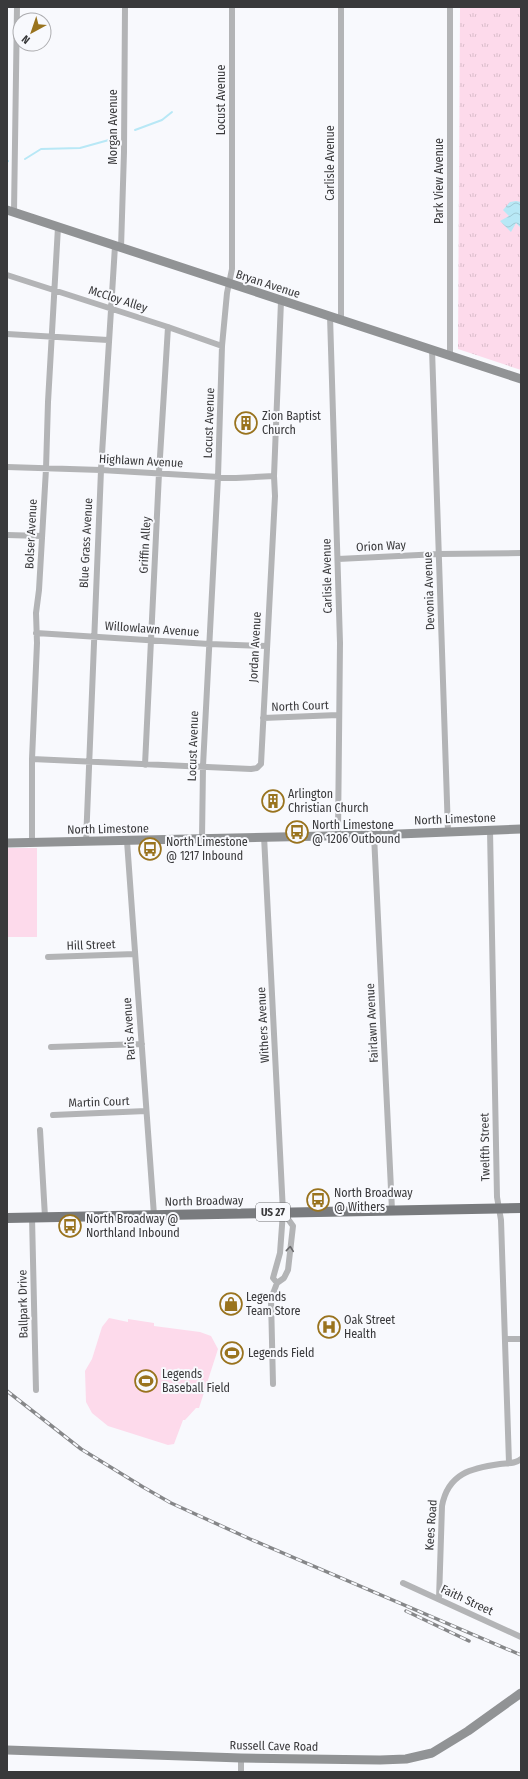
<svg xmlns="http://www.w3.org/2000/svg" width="528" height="1779" font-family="'Fira Sans Condensed',sans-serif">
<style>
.grass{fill:#fddaeb}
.park{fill:url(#park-tufts)}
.water{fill:url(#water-waves)}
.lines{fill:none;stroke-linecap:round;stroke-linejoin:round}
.stream{stroke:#b8e8f6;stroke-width:2}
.street{stroke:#b3b4b6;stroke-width:6}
.secondary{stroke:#919395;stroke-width:9}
.primary{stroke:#797b7e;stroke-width:10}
.rail-casing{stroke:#868789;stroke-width:3.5}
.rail{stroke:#f8f9fd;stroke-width:2;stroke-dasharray:6;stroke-linecap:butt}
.oneway{stroke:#6a6a6c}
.labels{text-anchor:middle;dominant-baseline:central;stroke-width:4;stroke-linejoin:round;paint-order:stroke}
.shield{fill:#f8f9fd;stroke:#727375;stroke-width:1}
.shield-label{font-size:11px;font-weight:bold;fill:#39393b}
.street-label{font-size:12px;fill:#39393b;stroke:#f8f9fd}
.poi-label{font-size:12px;fill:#39393b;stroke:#f8f9fd;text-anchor:start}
</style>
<defs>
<pattern id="park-tufts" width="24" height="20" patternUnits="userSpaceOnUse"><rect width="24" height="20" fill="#fddaeb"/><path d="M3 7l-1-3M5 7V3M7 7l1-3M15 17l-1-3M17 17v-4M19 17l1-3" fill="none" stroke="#dabcca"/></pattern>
<pattern id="water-waves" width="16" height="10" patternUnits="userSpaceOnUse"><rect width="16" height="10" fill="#b8e8f6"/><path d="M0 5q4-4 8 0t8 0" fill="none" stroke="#9fc8d4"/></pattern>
</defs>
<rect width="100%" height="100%" fill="#f8f9fd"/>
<path class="grass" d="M7 848H37V937H7Z
M109 1318 128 1322V1319L154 1323V1326L200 1332 211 1336 218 1349 199 1408H196L185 1420H183L174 1444 168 1445 108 1426 92 1413 86 1402 85 1371 92 1359 102 1327Z"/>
<path class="park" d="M460 7H521V370L458 349Z"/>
<path class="water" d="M516 201 521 202V228L516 223 511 232 500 221 509 216 503 210 510 202Z"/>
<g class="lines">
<path class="stream" d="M135 130 162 120 172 112
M25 159 41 149 80 148 116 138
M7 162 8 161"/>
<path class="street" d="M450 7V355
M14 212 17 7
M121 248 124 152 125 7
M7 275 168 327 222 346
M330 316 340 643 338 835
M341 320V7
M7 334 108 340
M432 349 448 832
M7 467 101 470 236 478 274 476
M7 535 42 536
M338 559 439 554 521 553
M36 633 209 644 266 646
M263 718 338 715
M32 759 251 769 257 768 261 764 275 496 274 476 281 301
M145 765 159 473 168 327
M490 830 497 1197 501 1220 509 1463
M374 835 392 1210
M264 836 283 1212 280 1253 273 1278 277 1283
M202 839 203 766 218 477 222 346 227 293 232 269V7
M127 841 154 1215
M86 842 101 470 115 246
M32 843V759L37 643 36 613 39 590 46 469 48 402 58 227
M48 957 135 954
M51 1047 142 1044
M53 1115 146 1111
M40 1130 45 1217
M32 1217 36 1390
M505 1339H521
M273 1384 271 1299 277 1283 284 1278 288 1270 293 1226 283 1212
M403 1583 521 1637
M439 1599 442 1506C448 1473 472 1468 500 1464 508 1463 515 1464 521 1459
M241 1758V1772"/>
<path class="secondary" d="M7 210 521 379
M7 843 374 835 521 829
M7 1750 241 1758 380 1760 406 1759 432 1753 468 1731 521 1693"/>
<path class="primary" d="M7 1218 521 1208"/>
<g class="rail-casing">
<path id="rail" d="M7 1391 81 1449 143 1487 171 1503 250 1539 521 1655
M406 1611 469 1641"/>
</g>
<use href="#rail" class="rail"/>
</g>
<defs><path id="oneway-chevron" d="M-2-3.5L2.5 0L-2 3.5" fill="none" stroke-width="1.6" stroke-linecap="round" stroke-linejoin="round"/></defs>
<use class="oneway" href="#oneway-chevron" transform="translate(290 1249) rotate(-84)"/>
<defs>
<g id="building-ring" transform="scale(1.15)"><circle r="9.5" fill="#f8f9fd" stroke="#99731e" stroke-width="1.5"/><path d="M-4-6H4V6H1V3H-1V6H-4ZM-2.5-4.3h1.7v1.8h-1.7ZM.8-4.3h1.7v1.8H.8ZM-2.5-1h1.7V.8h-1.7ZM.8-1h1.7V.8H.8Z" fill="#99731e"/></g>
<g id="bus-ring" transform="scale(1.15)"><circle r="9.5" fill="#f8f9fd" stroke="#99731e" stroke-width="1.5"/><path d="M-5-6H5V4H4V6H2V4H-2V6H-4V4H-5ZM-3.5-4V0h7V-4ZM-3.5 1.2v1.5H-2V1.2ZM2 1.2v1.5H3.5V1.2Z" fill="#99731e"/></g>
<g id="shop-ring" transform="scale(1.15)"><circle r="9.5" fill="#f8f9fd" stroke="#99731e" stroke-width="1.5"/><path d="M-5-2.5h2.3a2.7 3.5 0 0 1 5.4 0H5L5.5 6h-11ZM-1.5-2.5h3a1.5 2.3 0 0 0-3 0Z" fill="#99731e"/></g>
<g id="hospital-ring" transform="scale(1.15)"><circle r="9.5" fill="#f8f9fd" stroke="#99731e" stroke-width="1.5"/><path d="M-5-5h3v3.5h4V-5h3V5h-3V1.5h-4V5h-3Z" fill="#99731e"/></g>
<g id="stadium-ring" transform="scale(1.15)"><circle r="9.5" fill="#f8f9fd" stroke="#99731e" stroke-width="1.5"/><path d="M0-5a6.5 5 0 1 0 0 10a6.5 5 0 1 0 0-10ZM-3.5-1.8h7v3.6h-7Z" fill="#99731e"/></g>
</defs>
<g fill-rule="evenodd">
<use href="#building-ring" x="246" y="423"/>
<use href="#building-ring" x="273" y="801"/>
<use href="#bus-ring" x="297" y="832"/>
<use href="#bus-ring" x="150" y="849"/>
<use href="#bus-ring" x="318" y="1200"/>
<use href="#bus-ring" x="70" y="1226"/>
<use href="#shop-ring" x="231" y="1304"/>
<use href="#hospital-ring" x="329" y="1327"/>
<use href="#stadium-ring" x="232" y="1353"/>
<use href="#stadium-ring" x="146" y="1381"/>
</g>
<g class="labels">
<rect class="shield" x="256" y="1203" width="34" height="18" rx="3"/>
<g class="shield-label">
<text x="273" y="1212">US 27</text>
</g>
<g class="street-label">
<text transform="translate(221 100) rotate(-90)">Locust Avenue</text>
<text transform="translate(113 127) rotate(-90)">Morgan Avenue</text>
<text transform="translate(330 163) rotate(-90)">Carlisle Avenue</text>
<text transform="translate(439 181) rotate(-90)">Park View Avenue</text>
<text transform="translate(268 284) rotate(18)">Bryan Avenue</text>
<text transform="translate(118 299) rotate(18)">McCloy Alley</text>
<text transform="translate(209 423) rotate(-88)">Locust Avenue</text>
<text transform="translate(141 461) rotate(3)">Highlawn Avenue</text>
<text transform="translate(31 534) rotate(-87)">Bolser Avenue</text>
<text transform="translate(86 543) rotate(-87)">Blue Grass Avenue</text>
<text transform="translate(145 545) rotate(-87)">Griffin Alley</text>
<text transform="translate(381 546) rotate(-3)">Orion Way</text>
<text transform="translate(327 576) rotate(-91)">Carlisle Avenue</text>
<text transform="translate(429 591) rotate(-92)">Devonia Avenue</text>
<text transform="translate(152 629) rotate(4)">Willowlawn Avenue</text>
<text transform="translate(255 647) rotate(-87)">Jordan Avenue</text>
<text transform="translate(300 706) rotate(-2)">North Court</text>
<text transform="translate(193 746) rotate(-88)">Locust Avenue</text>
<text transform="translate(455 819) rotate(-2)">North Limestone</text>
<text transform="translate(108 829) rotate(-1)">North Limestone</text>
<text transform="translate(91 945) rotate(-2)">Hill Street</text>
<text transform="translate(372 1023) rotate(-93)">Fairlawn Avenue</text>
<text transform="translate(263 1025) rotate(-93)">Withers Avenue</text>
<text transform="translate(129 1029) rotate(-94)">Paris Avenue</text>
<text transform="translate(99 1102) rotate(-2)">Martin Court</text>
<text transform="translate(485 1147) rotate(-91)">Twelfth Street</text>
<text transform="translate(204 1201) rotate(-1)">North Broadway</text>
<text transform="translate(23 1304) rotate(-91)">Ballpark Drive</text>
<text transform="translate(431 1525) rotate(-86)">Kees Road</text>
<text transform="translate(467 1600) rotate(25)">Faith Street</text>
<text transform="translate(274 1746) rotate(1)">Russell Cave Road</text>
</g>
<g class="poi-label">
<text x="262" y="416">Zion Baptist<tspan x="262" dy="14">Church</tspan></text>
<text x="288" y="794">Arlington<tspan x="288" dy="14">Christian Church</tspan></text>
<text x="312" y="825">North Limestone<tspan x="312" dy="14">@ 1206 Outbound</tspan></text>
<text x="166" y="842">North Limestone<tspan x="166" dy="14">@ 1217 Inbound</tspan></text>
<text x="334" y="1193">North Broadway<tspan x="334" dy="14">@ Withers</tspan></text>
<text x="86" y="1219">North Broadway @<tspan x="86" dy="14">Northland Inbound</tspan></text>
<text x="246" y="1297">Legends<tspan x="246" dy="14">Team Store</tspan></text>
<text x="344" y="1320">Oak Street<tspan x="344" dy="14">Health</tspan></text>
<text x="248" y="1353">Legends Field</text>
<text x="162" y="1374">Legends<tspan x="162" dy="14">Baseball Field</tspan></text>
</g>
</g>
<rect width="528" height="1779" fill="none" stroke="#39393b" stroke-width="16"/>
<g transform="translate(32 32) rotate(220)"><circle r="19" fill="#f8f9fd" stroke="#acacaf"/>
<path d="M0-3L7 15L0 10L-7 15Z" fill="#99731e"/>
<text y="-6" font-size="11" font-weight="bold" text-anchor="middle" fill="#39393b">N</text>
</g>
</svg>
